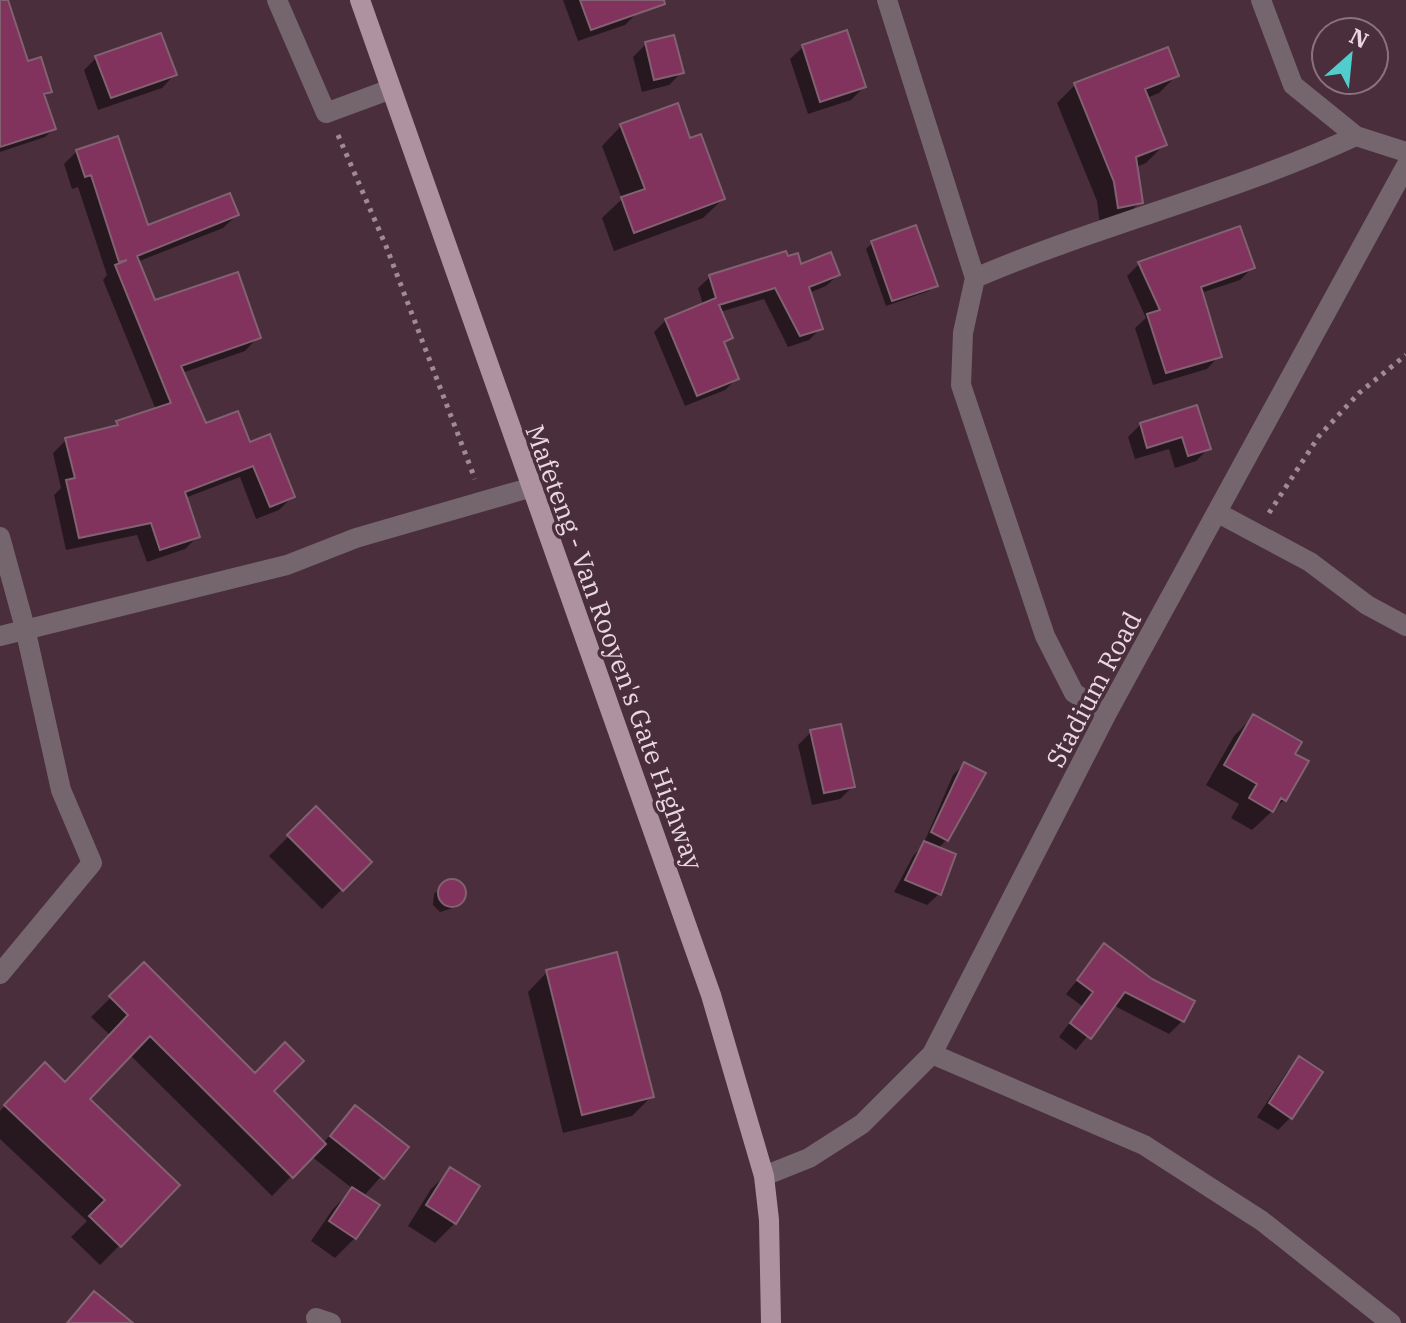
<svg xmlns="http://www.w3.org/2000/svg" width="1406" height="1323" font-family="'IBM Plex Serif',serif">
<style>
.shadow{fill:#0007}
.building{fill:#81325d;stroke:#826271;stroke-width:2}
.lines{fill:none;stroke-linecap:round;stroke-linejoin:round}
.path{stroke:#a08a95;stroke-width:5;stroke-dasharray:4 6;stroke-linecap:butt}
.minor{stroke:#74666c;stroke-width:20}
.major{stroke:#af929f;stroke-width:20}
.labels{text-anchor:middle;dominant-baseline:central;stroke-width:7;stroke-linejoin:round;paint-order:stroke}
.street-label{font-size:26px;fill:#ead8e0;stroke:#4a2e3c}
</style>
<rect width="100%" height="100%" fill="#4a2e3c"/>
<path class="shadow" d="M563 0H633L638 12 625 25 578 41Z
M0 10 26 64 50 91 44 98 54 128 45 137 0 152Z
M646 44 682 72 669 85 642 92 633 57Z
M803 47 864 87 851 100 808 114 790 59Z
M96 58 174 75 162 88 98 110 84 70Z
M1177 75 1159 93 1147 98 1165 144 1146 163 1136 167 1140 202 1122 220 1100 225 1097 201 1057 103 1075 85Z
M621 126 689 140 723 199 703 218 614 251 602 218 622 199 602 146Z
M77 151 147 227 237 215 223 228 137 262 154 302 258 337 245 351 182 373 205 426 249 445 292 497 279 510 256 519 240 477 185 498 198 536 185 549 147 562 137 535 66 550 54 495 61 488 53 453 66 440 111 429 117 423 156 410 103 280 107 275 78 187 72 189 64 164Z
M872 243 935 285 929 291 886 306 866 249Z
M1139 264 1253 267 1240 280 1201 293 1219 356 1207 369 1153 385 1135 328 1146 318 1127 276Z
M800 267 838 275 826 286 809 293 821 328 809 340 788 347 764 299 720 312 730 337 723 345 737 378 725 390 685 406 654 332 666 320 703 305 698 288 710 277Z
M1196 407 1209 448 1196 461 1175 468 1169 449 1135 459 1128 437 1141 424Z
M1254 716 1292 754 1307 762 1284 800 1252 830 1231 818 1239 804 1206 785 1234 736Z
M811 732 853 786 840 799 812 805 798 745Z
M964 764 946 840 938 849 939 894 927 905 894 892 913 856 923 845 953 775Z
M316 809 369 862 322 909 269 856Z
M450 881 460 884 464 895 456 907 440 912 433 905 434 894Z
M1105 946 1182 1021 1169 1034 1113 1005 1076 1050 1059 1037 1082 1006 1066 994Z
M144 965 323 1143 356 1107 406 1148 363 1197 355 1238 335 1258 311 1241 333 1209 353 1189 311 1156 272 1196 130 1055 87 1099 120 1245 100 1265 71 1237 87 1221 0 1139V1111L45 1065 65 1084 111 1036 91 1017Z
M547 972 651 1097 632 1116 563 1133 528 992Z
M1300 1059 1291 1117 1278 1130 1257 1117 1287 1072Z
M451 1170 455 1223 435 1243 408 1226 431 1189Z"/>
<path class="building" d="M0 0H8L28 61 41 57 52 92 44 94 56 129 0 147Z
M580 0H664L665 4 591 30Z
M847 30 866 87 820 102 802 45Z
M161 33 177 75 111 98 95 56Z
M674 35 684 73 654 80 645 42Z
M1168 47 1179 76 1145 89 1167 145 1136 157 1143 203 1118 208 1114 182 1074 83Z
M678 103 690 138 701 134 725 199 634 233 621 197 645 189 620 124Z
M118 136 148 225 230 193 239 215 137 256 155 300 238 272 261 338 181 366 206 423 238 411 250 442 270 434 295 497 270 507 253 466 185 492 200 537 160 550 151 523 79 538 66 480 75 478 65 438 118 425 116 421 171 403 115 265 127 260 119 262 91 175 85 177 76 150Z
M916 225 938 286 892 301 871 241Z
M1240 226 1255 268 1201 287 1222 357 1166 373 1147 314 1160 310 1138 262Z
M786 251 788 256 798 253 801 264 831 252 840 275 809 287 823 329 800 336 775 288 719 305 733 338 724 342 739 379 697 396 665 319 716 298 709 275Z
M1197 405 1211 449 1188 456 1182 437 1147 448 1140 423Z
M1253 714 1302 742 1295 754 1309 761 1286 801 1281 798 1273 812 1249 798 1257 784 1224 765Z
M841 724 855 787 824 793 810 730Z
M964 762 986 773 948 841 931 832Z
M316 806 372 862 343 891 287 835Z
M924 841 956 854 941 895 905 880Z
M438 893a14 14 0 1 1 28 0a14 14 0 1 1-28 0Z
M1104 943 1152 979 1195 1001 1184 1022 1125 992 1091 1039 1070 1023 1093 992 1077 980Z
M617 952 654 1097 582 1115 546 970Z
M144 962 255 1073 285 1042 304 1061 274 1091 326 1144 293 1178 150 1036 90 1099 180 1185 121 1247 89 1216 105 1200 4 1105 45 1062 65 1082 128 1015 109 996Z
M1299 1056 1323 1072 1292 1119 1269 1103Z
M355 1105 409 1147 384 1179 330 1136Z
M450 1167 480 1186 456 1224 426 1205Z
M352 1187 380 1205 356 1239 329 1221Z
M94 1291 133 1323H67Z"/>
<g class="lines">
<path class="path" d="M338 135 386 246 475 479
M1269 513 1319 436 1359 393 1406 355"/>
<path class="minor" d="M277 0 326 113 391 89
M887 0 975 278 963 333 961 385 1045 636 1074 693 1107 713
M1261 0 1293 85 1356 136 1406 152
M975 278C1099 225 1233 193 1356 136
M1218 513 1310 562 1367 605 1406 626
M0 537 25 628 61 790 92 863 0 974
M0 636 287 565 356 538 529 488
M932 1054 1144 1145 1262 1221 1391 1323
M764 1176 809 1158 862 1124 932 1054 1107 713 1406 166
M316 1318 331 1323"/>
<path class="major" d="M360 0 711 995 764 1176 769 1220 771 1323"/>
</g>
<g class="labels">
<g class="street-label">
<text transform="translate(615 647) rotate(70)">Mafeteng - Van Rooyen's Gate Highway</text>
<text transform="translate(1093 689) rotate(-62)">Stadium Road</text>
</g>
</g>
<g transform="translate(1350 56) rotate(27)"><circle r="38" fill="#4a2e3c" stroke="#8a727e" stroke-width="2"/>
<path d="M0-6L14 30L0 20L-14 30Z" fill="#52cdce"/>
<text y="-12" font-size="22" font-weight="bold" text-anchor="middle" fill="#ead8e0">N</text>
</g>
</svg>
